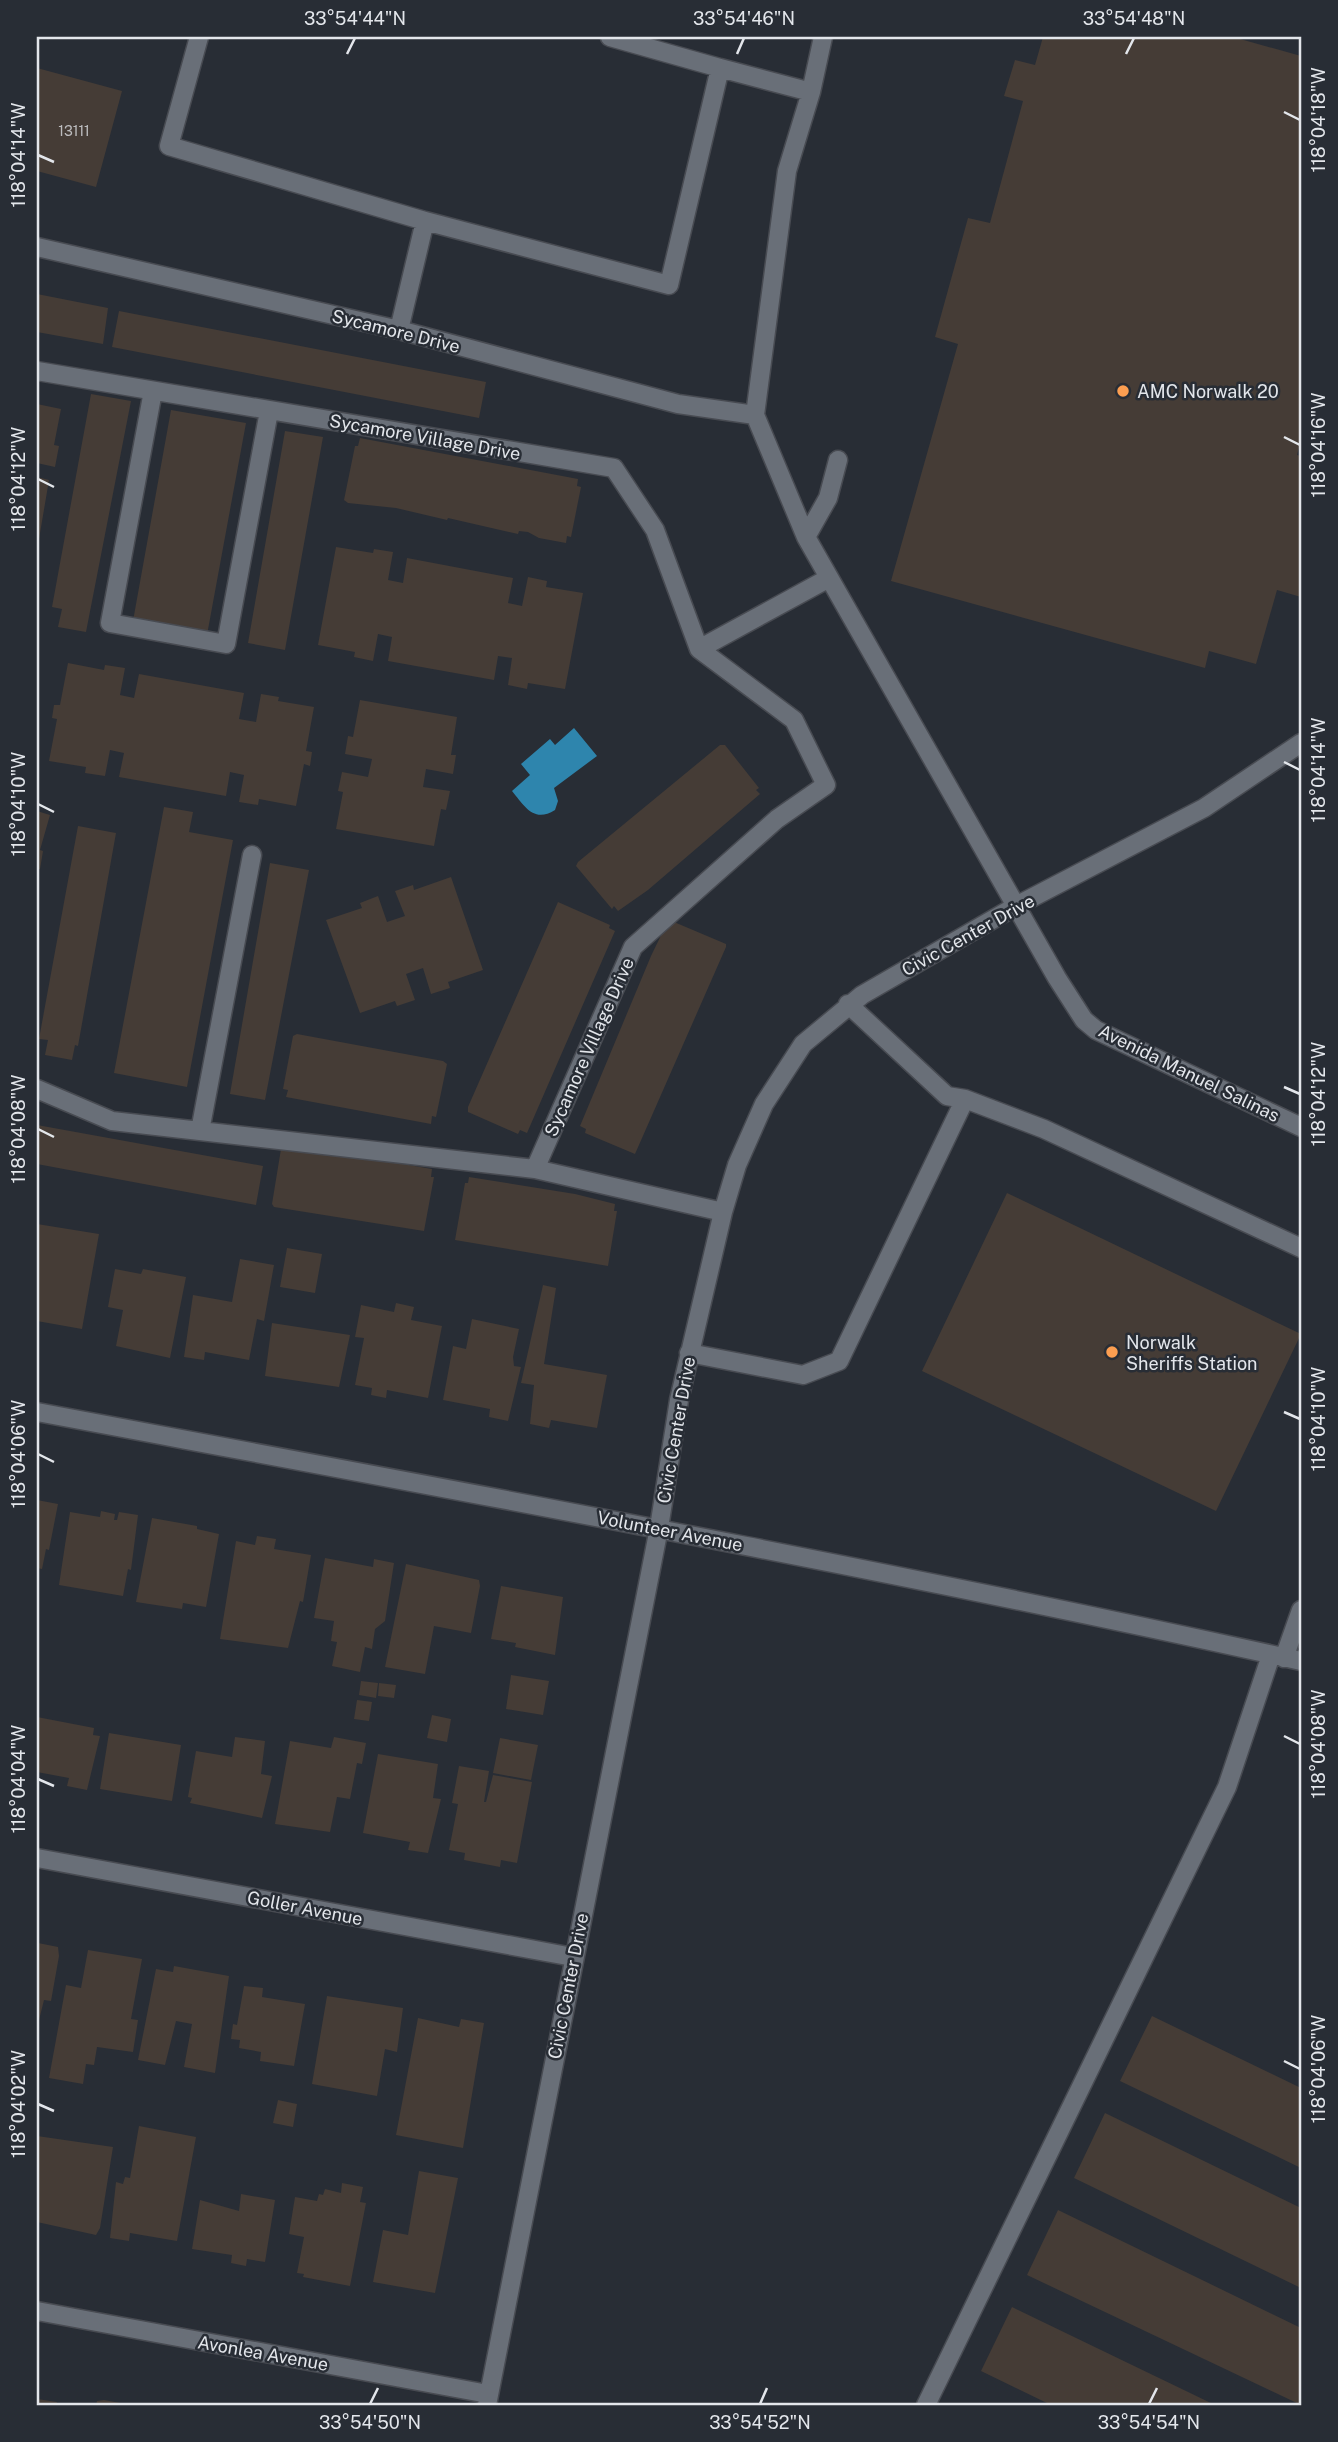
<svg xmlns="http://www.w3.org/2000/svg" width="1338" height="2442" font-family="'Public Sans',sans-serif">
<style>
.water{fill:#2e85ad}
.building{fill:#453c36}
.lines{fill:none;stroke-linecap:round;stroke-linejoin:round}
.minor-casing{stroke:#484b52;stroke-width:21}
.minor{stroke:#696f78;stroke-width:18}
.ticks{fill:none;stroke:#e3e6eb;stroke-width:2.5}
.poi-dot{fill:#fb9e51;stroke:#282d35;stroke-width:2.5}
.labels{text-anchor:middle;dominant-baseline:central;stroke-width:5;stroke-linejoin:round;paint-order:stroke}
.number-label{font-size:14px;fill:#bcbcbe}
.street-label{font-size:18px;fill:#e3e6eb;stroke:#282d35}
.poi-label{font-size:18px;fill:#e3e6eb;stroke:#282d35;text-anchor:start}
.neatline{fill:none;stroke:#e3e6eb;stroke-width:2.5}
.ticks-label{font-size:18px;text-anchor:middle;fill:#e3e6eb}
</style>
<rect width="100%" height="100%" fill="#282d35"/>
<path class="water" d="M574 728 597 756 554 788 558 801 555 810C534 823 525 807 512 791L530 775 521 764 550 739 555 745Z"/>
<path class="building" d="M1043 37H1233L1301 56V439L1297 455 1301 456V597L1277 590 1256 664 1209 651 1205 668 891 581 958 344 935 337 968 218 990 223 1023 101 1004 96 1015 60 1035 65Z
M37 68 122 91 96 187 37 171Z
M37 294 108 308 103 344 37 332Z
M119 311 486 382 479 418 112 347Z
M91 394 131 401 86 632 58 627 62 609 52 607Z
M37 404 61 409 54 445 59 446 55 467 37 463Z
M171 410 246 423 207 635 133 621Z
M285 431 323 437 285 650 248 643Z
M360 438 578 479 577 486 581 487 571 537 567 536 566 543 539 538 528 532 519 531 518 534 448 518 447 520 396 508 348 503 344 500 355 446H358Z
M37 477 49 480 38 545H37Z
M336 547 373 553 374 549 393 552 388 580 403 583 407 558 513 578 508 603 522 606 528 577 547 581 546 587 583 593 565 689 528 683 527 689 508 685 512 658 498 656 494 680 388 661 392 637 378 634 373 661 354 657 355 652 318 645Z
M68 663 104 670 105 665 125 668 120 695 134 698 139 674 244 693 239 719 256 722 261 694 279 697 278 701 314 707 306 751 312 752 310 766 304 764 296 806 259 799 258 805 239 802 244 775 230 772 226 796 119 777 124 753 110 750 105 776 85 773 86 767 49 761 57 719 52 718 54 705H60Z
M360 700 457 717 451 755H456L453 774 426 769 423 787 450 791 446 810 441 809 434 846 336 829 343 792 338 791 342 772 368 777 372 759 345 754 348 736 353 737Z
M720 745H725L759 788 756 790 760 794 648 890 618 911 614 906 612 909 576 866 578 862Z
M164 807 193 812 189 832 233 840 187 1087 114 1073Z
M37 811 50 815 40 850 43 851 40 869H37Z
M78 826 116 833 78 1046 75 1045 72 1060 45 1055 48 1040 39 1039Z
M270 863 309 870 265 1100 230 1094Z
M451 877 483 970 448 982 450 988 431 994 423 968 406 974 415 1000 397 1006 395 1001 360 1013 326 920 362 908 360 903 378 896 387 922 405 916 395 891 413 885 414 890Z
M558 902 610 925 609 928 615 931 527 1133 520 1130 518 1134 468 1112V1107Z
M674 922 726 944V947L635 1154 585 1133 586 1129 580 1126 651 956 667 923 673 925Z
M297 1034 443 1061 447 1064 436 1117 432 1116 431 1124 286 1097 288 1090 283 1089 293 1036Z
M37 1125 263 1166 256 1205 37 1164Z
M287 1144 432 1169 431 1177H434L424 1231 274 1207 272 1204 281 1149 286 1150Z
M469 1177 575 1194 615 1204 614 1211H617L608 1266 455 1240 465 1183H468Z
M1007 1193 1301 1334 1216 1511 922 1371Z
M37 1224 99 1234 82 1329 37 1321Z
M287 1248 322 1254 315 1293 280 1287Z
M240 1259 274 1265 264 1321 257 1319 249 1360 205 1352 204 1360 184 1357 193 1295 232 1302Z
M115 1269 141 1274 143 1269 186 1277 170 1358 116 1346 123 1310 108 1307Z
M543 1285 556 1288 544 1364 607 1375 597 1428 551 1420 549 1428 530 1424 534 1385 521 1383Z
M396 1303 414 1307 411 1320 442 1326 428 1398 387 1390 386 1398 371 1395 372 1388 355 1385 364 1338 355 1337 361 1305 394 1312Z
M472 1319 519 1329 513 1357 514 1366 521 1367 508 1421 489 1417 490 1409 443 1400 453 1346 466 1349Z
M272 1323 350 1335 339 1387 265 1376Z
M37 1500 58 1504 49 1550 46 1549 42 1569 37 1568Z
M101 1511 115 1514 114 1520H117L119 1512 138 1515 131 1570 128 1569 123 1596 59 1585 70 1512 100 1517Z
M152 1518 197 1526V1529L219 1534 206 1607 183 1603 182 1609 136 1602Z
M257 1536 276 1539 274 1549 311 1555 303 1602 300 1601 288 1648 220 1639 236 1541 255 1545Z
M325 1558 373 1567 374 1559 394 1563 385 1621 375 1629 372 1649 365 1647 360 1672 332 1666 337 1642 331 1641 334 1621 314 1618Z
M406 1564 479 1580 480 1586 471 1633 434 1626 425 1674 385 1667Z
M501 1586 563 1597 555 1655 515 1647 516 1643 491 1639Z
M511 1675 549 1681 543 1715 506 1709Z
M361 1681 378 1683 376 1698 359 1695Z
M379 1683 396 1685 394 1698 378 1696Z
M357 1700 372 1702 369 1721 354 1719Z
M432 1715 451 1719 447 1742 427 1738Z
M37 1717 94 1728 93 1735 100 1736 87 1790 67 1786 69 1778 37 1772Z
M109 1733 181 1745 172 1801 100 1789Z
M235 1737 265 1741 261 1774 272 1776 262 1818 190 1803 192 1798 188 1797 196 1751 232 1757Z
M334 1737 366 1743 362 1764 357 1763 350 1799 337 1797 330 1832 275 1824 290 1741 331 1748Z
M500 1738 538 1745 531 1780 493 1773Z
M378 1754 438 1764 433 1798 441 1799 428 1853 408 1850 410 1842 363 1833Z
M459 1766 489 1771 484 1802H486L493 1775 532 1782 517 1863 501 1860 500 1867 464 1860 465 1853 449 1850 458 1804 452 1803Z
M38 1943 58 1947 59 1956 51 2001 44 2000 38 2024Z
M88 1950 142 1959 131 2019 138 2020 133 2052 97 2047 94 2065 86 2064 83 2084 49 2078 66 1985 81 1988Z
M174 1966 229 1976 215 2073 184 2067 192 2024 176 2021 165 2065 138 2060 156 1969 173 1972Z
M244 1986 263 1988 262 1997 305 2004 294 2066 260 2061 261 2052 239 2048 240 2040 231 2039 233 2024 237 2025Z
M327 1996 403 2008 397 2052 385 2049 377 2096 312 2084Z
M1152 2016 1301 2088V2168L1120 2081Z
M418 2018 459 2027 461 2019 484 2023 463 2148 396 2135Z
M278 2100 297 2104 293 2127 273 2123Z
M1105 2113 1301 2208V2288L1074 2178Z
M139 2126 196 2137 177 2241 130 2233 129 2241 110 2238 116 2182 123 2184 125 2177 130 2178Z
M37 2136 113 2147 100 2228 96 2235 37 2222Z
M419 2171 458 2178 435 2293 373 2282 383 2230 408 2235Z
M342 2183 363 2187 360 2202 366 2203 350 2286 303 2277 304 2274 297 2273 304 2237 289 2234 295 2197 317 2201 319 2194 323 2195 325 2189 341 2193Z
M241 2194 275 2200 265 2262 247 2259 246 2266 231 2263 232 2255 192 2249 200 2200 239 2211Z
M1058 2210 1301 2328V2405L1027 2275Z
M1012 2307 1215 2405H1051L981 2371Z
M37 2399 57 2402 56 2405H37Z
M104 2400 126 2404V2405H96L97 2401Z"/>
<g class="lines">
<g class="minor-casing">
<path id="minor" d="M199 37 169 146 425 221 399 330
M610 37 720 68
M823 37 811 92 787 171 755 415 806 537 1057 978 1084 1020 1096 1030 1301 1127
M425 221 669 285 720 68 811 92
M37 247 399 330 678 404 755 415
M37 371 614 468 655 530 699 649 794 720 826 785 777 819 633 947 535 1169 112 1121 37 1089
M153 391 110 623 226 644 269 411
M806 537 828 498 838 460
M699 649 829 578
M848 1004 947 1096 965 1099 1044 1129 1301 1248
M200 1131 252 855
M535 1169 723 1212
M689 1353 803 1375 839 1361 965 1099
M37 1412C459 1491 882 1568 1301 1661
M1284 1658 1301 1610
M37 1858 573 1957
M37 2311 488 2394
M487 2405 659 1528 679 1400 723 1212 737 1165 764 1104 803 1044 862 995 1016 906 1204 808 1301 743
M926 2405 1227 1787 1271 1655"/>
</g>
<use href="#minor" class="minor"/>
</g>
<path class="ticks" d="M347 54 355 38M737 54 744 38M1126 54 1134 38M1284 112 1300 120M38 155 54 162M1284 437 1300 445M38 479 54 487M1284 762 1300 770M38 804 54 812M1284 1087 1300 1094M38 1129 54 1137M1284 1412 1300 1419M38 1454 54 1462M1284 1736 1300 1744M38 1779 54 1786M1284 2061 1300 2069M38 2104 54 2111M370 2404 378 2388M760 2404 767 2388M1149 2404 1157 2388"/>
<g class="poi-dot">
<circle cx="1123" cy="391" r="7"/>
<circle cx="1112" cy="1352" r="7"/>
</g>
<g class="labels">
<g class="number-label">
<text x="74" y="131">13111</text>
</g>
<g class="street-label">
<text transform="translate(396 331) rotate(14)">Sycamore Drive</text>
<text transform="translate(425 437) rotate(10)">Sycamore Village Drive</text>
<text transform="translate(968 935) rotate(-29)">Civic Center Drive</text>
<text transform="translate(589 1047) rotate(-66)">Sycamore Village Drive</text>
<text transform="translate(1189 1073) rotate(26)">Avenida Manuel Salinas</text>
<text transform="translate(676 1430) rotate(-80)">Civic Center Drive</text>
<text transform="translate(670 1531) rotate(11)">Volunteer Avenue</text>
<text transform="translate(305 1908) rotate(11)">Goller Avenue</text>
<text transform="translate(568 1986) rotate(-79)">Civic Center Drive</text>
<text transform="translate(263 2353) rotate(10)">Avonlea Avenue</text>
</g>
<g class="poi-label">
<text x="1137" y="391">AMC Norwalk 20</text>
<text x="1126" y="1342">Norwalk<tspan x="1126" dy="21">Sheriffs Station</tspan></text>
</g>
</g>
<rect width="1338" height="2442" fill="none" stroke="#282d35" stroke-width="77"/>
<rect x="38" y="38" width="1262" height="2366" class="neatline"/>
<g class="ticks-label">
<text x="355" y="25">33°54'44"N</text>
<text x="744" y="25">33°54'46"N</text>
<text x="1134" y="25">33°54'48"N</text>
<text transform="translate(1319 120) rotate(-90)" y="6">118°04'18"W</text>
<text transform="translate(19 155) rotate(-90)" y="6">118°04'14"W</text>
<text transform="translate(1319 445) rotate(-90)" y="6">118°04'16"W</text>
<text transform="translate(19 479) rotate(-90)" y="6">118°04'12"W</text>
<text transform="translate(1319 770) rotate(-90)" y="6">118°04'14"W</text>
<text transform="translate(19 804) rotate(-90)" y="6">118°04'10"W</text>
<text transform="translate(1319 1094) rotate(-90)" y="6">118°04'12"W</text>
<text transform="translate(19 1129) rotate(-90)" y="6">118°04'08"W</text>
<text transform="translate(1319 1419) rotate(-90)" y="6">118°04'10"W</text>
<text transform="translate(19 1454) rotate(-90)" y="6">118°04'06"W</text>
<text transform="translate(1319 1744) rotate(-90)" y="6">118°04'08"W</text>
<text transform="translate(19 1779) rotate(-90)" y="6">118°04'04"W</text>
<text transform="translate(1319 2069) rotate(-90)" y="6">118°04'06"W</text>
<text transform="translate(19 2104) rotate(-90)" y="6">118°04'02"W</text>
<text x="370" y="2429">33°54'50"N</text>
<text x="760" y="2429">33°54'52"N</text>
<text x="1149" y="2429">33°54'54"N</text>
</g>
</svg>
